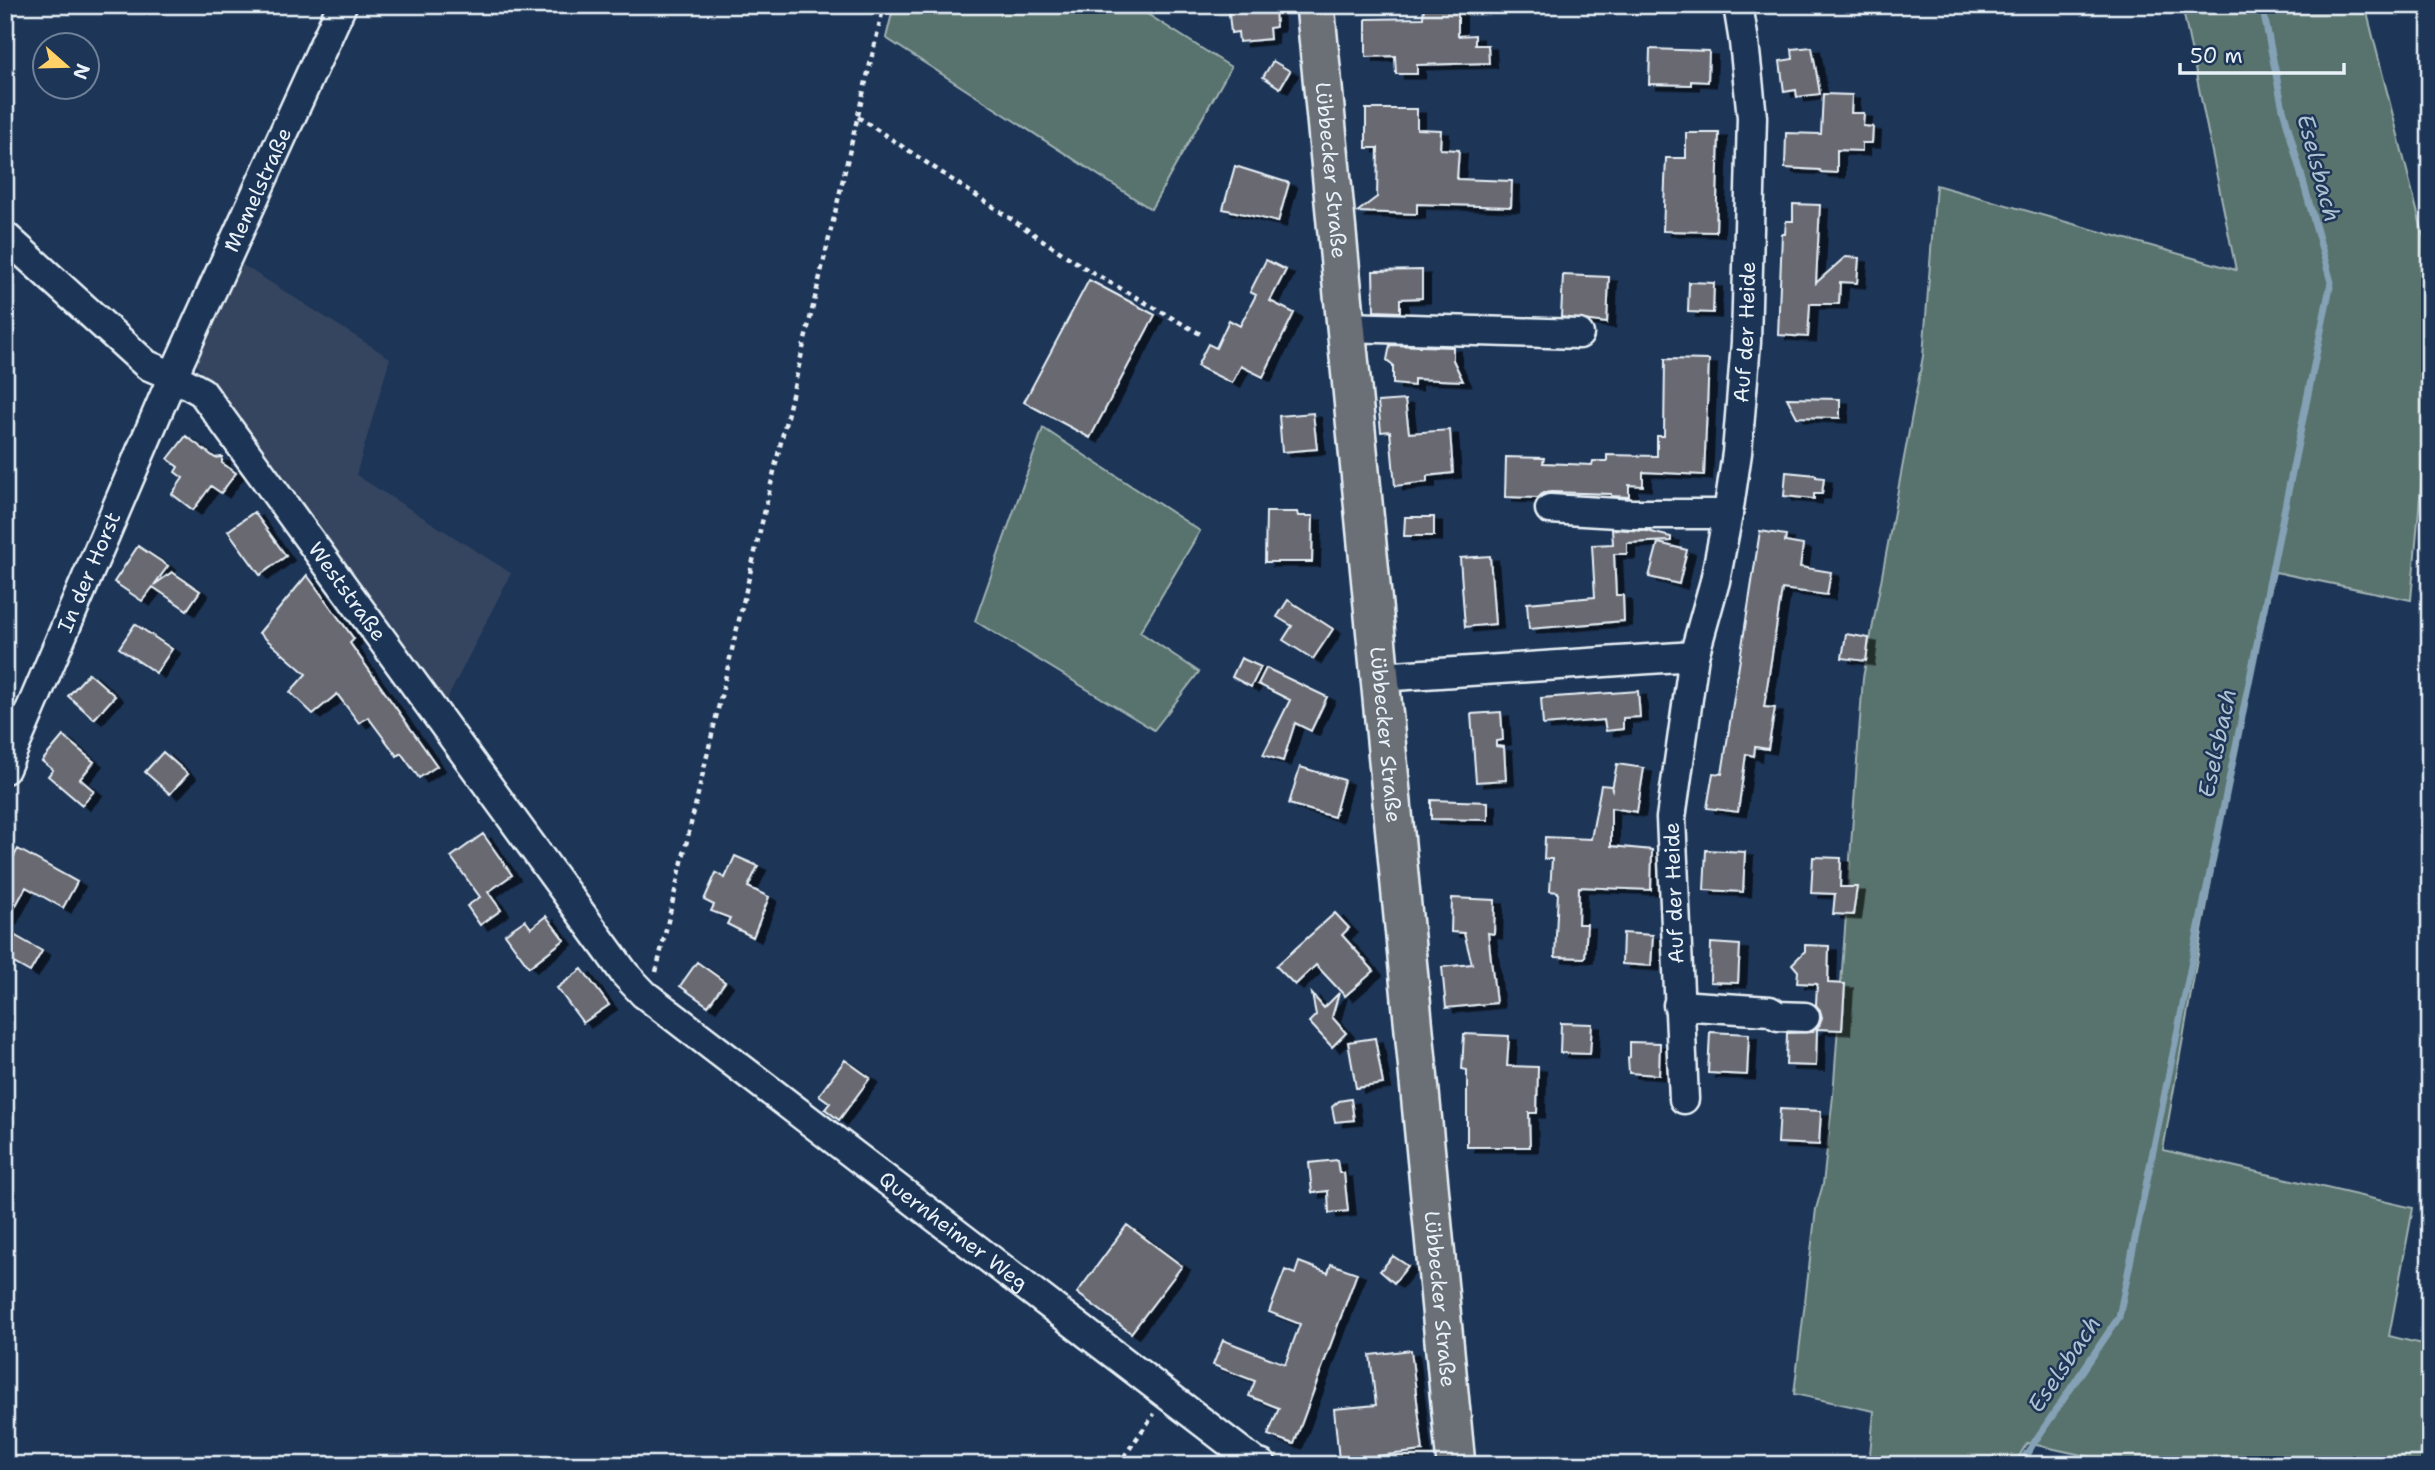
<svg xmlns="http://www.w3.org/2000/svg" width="2435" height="1470" font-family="'Shantell Sans',sans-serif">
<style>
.built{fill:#34455f}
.green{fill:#58726e;stroke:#a0b2b3;stroke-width:2}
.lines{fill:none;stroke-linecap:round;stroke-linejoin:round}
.stream{stroke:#84a1b5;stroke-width:7}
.building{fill:#696972;stroke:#e8f1f8;stroke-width:2;filter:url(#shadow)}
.minor-casing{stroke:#e8f1f8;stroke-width:33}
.major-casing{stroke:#e8f1f8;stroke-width:42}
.path{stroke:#e8f1f8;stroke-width:4.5;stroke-dasharray:5 5;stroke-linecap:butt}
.minor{stroke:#1d3557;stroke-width:28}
.major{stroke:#6a7074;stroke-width:37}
.labels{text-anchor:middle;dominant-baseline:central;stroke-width:5;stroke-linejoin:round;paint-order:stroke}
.street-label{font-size:21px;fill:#e8f1f8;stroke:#1d3557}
.water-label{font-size:23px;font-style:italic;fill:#aec2d1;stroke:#1d3557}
</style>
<defs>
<filter id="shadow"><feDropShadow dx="8" dy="4.5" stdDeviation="0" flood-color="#0009"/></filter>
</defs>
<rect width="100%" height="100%" fill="#1d3557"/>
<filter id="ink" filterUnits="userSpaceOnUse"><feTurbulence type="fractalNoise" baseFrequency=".0143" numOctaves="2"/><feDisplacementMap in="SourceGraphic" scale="14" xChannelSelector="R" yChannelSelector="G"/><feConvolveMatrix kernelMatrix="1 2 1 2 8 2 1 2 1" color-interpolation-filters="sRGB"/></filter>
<g filter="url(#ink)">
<path class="built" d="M238 262 390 358 356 475 511 573 442 709 192 359Z"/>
<path class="green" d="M894 5H1133L1231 67 1151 209 886 38Z
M2182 5H2365L2424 238 2430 314V383L2411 600 2275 572 2241 713 2163 1150 2413 1208 2389 1336 2430 1346V1465H2127L2027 1443 2014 1465H1869L1874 1411 1794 1394 1816 1209 1823 1184 1833 1096 1863 678 1923 356 1936 185 2236 270Z
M1043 428 1200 531 1140 632 1199 672 1154 730 975 621Z"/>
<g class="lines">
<path class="stream" d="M2019 1465 2119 1317 2331 282 2283 109 2262 5"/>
</g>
<path class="building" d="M1228 5H1275L1276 27 1269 28 1270 39 1239 42 1238 32 1231 33Z
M1424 5H1458V36L1475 35V45H1488L1489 63 1417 65V74H1396L1395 56 1366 57V19L1423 18Z
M1812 47 1820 94 1797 97 1796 90 1784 92 1780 61 1793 59 1792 49Z
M1650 49 1709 51 1708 82 1691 81V85L1649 84Z
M1273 61 1290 71 1280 88 1263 77Z
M1823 94 1852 95 1851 113H1864L1863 126 1873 127 1872 143H1862V151L1837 150V173L1821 172 1820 170 1785 168 1786 133 1821 134Z
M1366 109H1417V129L1441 130 1440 149 1459 150 1457 179 1512 181 1511 207 1417 204V214L1357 212 1377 197 1378 148H1366Z
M1686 133H1719L1716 232 1663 231 1666 158H1686Z
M1235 166 1289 183 1278 222 1223 209Z
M1793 204 1820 205 1816 283 1845 257 1859 258 1857 283 1840 282 1839 304H1810L1808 337 1778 335 1782 234H1785L1786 221H1793Z
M1266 260 1286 270 1270 301 1294 313 1263 377 1241 366 1232 383 1197 366 1208 344 1216 348 1229 320 1240 326 1256 295 1250 292Z
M1422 270V298L1400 299V312L1374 311 1373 271Z
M1563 275 1609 277 1607 323 1561 317Z
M1089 280 1155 315 1090 438 1024 402Z
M1689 282 1714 283 1713 313 1688 312Z
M1390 345 1453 347V360L1463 381 1414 379V386L1393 384V365L1387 360Z
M1665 359 1709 360 1704 475 1643 472V486L1629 485V497L1611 496V494L1551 492 1543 493 1538 498 1505 497 1506 457 1544 458 1543 463 1592 465 1593 461H1607V455L1657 456V436H1664Z
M1787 398 1840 399V418L1797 417Z
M1405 400 1409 433 1450 430 1453 473 1427 476V482L1395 486 1390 431 1381 432 1378 402Z
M1313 413 1317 449 1282 452 1279 416Z
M186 436 215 458 222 457V463L236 473 221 493 211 486 193 510 172 494 183 478 175 472 178 467 168 459Z
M1786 472 1816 475V477L1824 478 1822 494H1814V499L1784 496Z
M254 512 286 556 260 575 228 531Z
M1266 512H1297L1298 516H1313L1312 562H1265Z
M1405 517H1434V536H1404Z
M1612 529 1647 531 1671 537V541L1627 543V554H1614L1616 595H1623L1624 621 1529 629 1527 603 1595 597 1592 545 1613 544Z
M1760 531 1786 535 1785 542 1803 545 1800 567 1831 572 1827 595 1782 589 1764 707 1775 708 1768 749 1755 747 1754 756 1746 754 1738 812 1707 808 1713 773 1722 774Z
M1658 543 1687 550 1679 584 1649 577Z
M138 546 168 566 154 585 172 572 200 591 187 610 153 587 142 601 114 582Z
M1490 556 1495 624 1465 627 1460 558Z
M307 575 354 639 350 643 437 766 419 778 401 753 397 756 368 717 359 723 337 694 313 714 290 692 306 674 259 633Z
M1288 600 1333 629 1313 659 1283 640 1292 626 1277 617Z
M135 624 172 649 156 673 119 648Z
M1846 634 1869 638 1866 661 1842 658Z
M1241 658 1261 667 1251 687 1232 677Z
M1266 668 1327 697 1311 731 1295 723 1283 761 1263 755 1290 700 1258 684Z
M89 673 115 696 94 719 68 696Z
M1638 691 1640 717 1623 718V729L1606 731 1604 720 1543 725 1541 698Z
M1501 712 1503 740 1496 741V746L1504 747 1506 780 1476 782 1471 714Z
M63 736 94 762 80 779 94 791 82 805 48 776 53 770 42 761Z
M163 752 188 774 170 794 145 772Z
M1617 764 1644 768 1637 812 1611 808V846L1652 850 1651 890 1579 887 1578 924H1587L1585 958 1555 957 1558 892 1550 891 1552 859H1544L1545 837 1591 839 1601 785 1611 786 1612 789Z
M1300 767 1344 780 1334 817 1289 804Z
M1431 800 1488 802V820L1431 819Z
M483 834 512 875 488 892 501 910 480 925 467 906 480 897 451 857Z
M18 849 77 882 63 908 26 887 5 925V872Z
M1706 850 1745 852 1743 892 1704 890Z
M735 856 758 866 748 887 769 897 753 937 727 924 730 918 711 911 714 905 704 900 716 873 725 878Z
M1813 857 1841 858 1840 887H1857L1853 915 1833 914 1835 894 1811 893Z
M1452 898 1495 900 1494 934 1488 933 1496 1003 1446 1008 1442 967 1472 964 1464 933 1451 932Z
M1335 913 1349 928 1342 935 1374 971 1345 996 1316 965 1295 985 1276 966Z
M546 916 564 940 529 967 505 934 525 920 531 928Z
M5 930 42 951 30 972 5 958Z
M1623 933 1653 935 1651 966 1622 964Z
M1711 943 1740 945 1738 983 1710 982Z
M1805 945 1829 946 1828 983 1845 984 1842 1030 1817 1029 1816 1066 1786 1065 1787 1033 1812 1032 1819 1026 1822 1018 1820 1010 1816 1005 1817 984 1797 983 1798 971 1792 964 1805 951Z
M697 962 725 982 708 1006 680 986Z
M582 969 609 1005 583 1023 557 988Z
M1339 993 1332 1017 1346 1033 1332 1047 1309 1022 1316 1015 1312 994 1324 1008Z
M1561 1023 1592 1024 1590 1054 1560 1053Z
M1710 1032 1749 1034 1747 1075 1708 1073Z
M1464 1034 1509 1036 1507 1066 1538 1067 1537 1113H1529L1530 1147H1467V1070L1462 1069Z
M1375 1038 1383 1084 1356 1088 1348 1042Z
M1630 1042 1660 1043 1659 1075 1629 1073 1628 1058 1630 1057Z
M845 1060 870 1078 839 1120 825 1109 830 1103 819 1095Z
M1351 1099 1354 1120 1335 1122 1332 1107 1339 1101Z
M1780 1109 1821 1111 1819 1145 1778 1143Z
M1337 1160 1339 1173H1344L1348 1211 1329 1213 1328 1191 1312 1193 1309 1163Z
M1127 1225 1182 1266 1131 1333 1077 1293Z
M1393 1256 1408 1266 1394 1283 1380 1271Z
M1299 1262 1328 1273 1331 1264 1357 1273 1294 1444 1268 1435 1279 1408 1249 1396 1255 1381 1213 1365 1223 1340 1285 1364 1300 1324 1269 1312 1285 1270 1295 1274Z
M1411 1350 1423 1451 1339 1460 1334 1409 1376 1405 1370 1355Z"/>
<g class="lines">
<g class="minor-casing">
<g id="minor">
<path id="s1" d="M5 236 147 365 173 376 202 392 625 974 644 994 1256 1463 1262 1465"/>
<path d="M1346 327 1579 334"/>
<path d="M1550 509 1633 514H1728"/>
<path d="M1379 677 1694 656"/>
<path id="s2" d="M5 769 173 376 342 5"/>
<path d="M1678 1005 1770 1011 1778 1016 1805 1017"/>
<path id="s3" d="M1684 1099 1671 818 1694 656 1715 581 1728 514 1737 453 1746 342 1752 117 1744 42 1738 5"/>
</g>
</g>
<g class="major-casing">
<g id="major">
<path id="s4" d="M1315 5 1456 1465"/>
</g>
</g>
<path class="path" d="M858 117 1083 267 1202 335
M656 972 884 5
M1118 1465 1154 1414"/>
<use href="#minor" class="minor"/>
<use href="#major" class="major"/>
</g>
</g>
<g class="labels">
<g class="street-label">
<text stroke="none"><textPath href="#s4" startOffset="166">Lübbecker Straße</textPath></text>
<text stroke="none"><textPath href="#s2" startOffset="632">Memelstraße</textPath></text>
<text stroke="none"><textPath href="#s3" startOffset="774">Auf der Heide</textPath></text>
<text stroke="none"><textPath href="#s2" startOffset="214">In der Horst</textPath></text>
<text stroke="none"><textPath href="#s1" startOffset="500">Weststraße</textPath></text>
<text stroke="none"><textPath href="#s4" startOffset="733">Lübbecker Straße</textPath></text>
<text transform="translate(1674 893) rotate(-92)">Auf der Heide</text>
<text stroke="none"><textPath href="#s1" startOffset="1390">Quernheimer Weg</textPath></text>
<text stroke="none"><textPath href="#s4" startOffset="1300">Lübbecker Straße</textPath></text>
</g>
<g class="water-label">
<text transform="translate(2319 168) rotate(75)">Eselsbach</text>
<text transform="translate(2217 743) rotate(-78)">Eselsbach</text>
<text transform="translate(2064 1364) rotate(-56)">Eselsbach</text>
</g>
</g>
<rect width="2435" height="1470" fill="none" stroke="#1d3557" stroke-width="28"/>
<rect x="14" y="14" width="2407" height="1442" fill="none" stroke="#e8f1f8" stroke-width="2.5" filter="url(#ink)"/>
<g transform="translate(66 66) rotate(110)"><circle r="33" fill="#1d3557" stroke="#6e8097" stroke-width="2"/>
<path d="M0-5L12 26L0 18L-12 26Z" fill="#ffd166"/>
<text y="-10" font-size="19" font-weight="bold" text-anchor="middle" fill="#e8f1f8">N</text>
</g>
<path d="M2180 63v10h164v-10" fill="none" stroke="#e8f1f8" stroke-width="3.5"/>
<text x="2190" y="63" font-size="21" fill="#e8f1f8" stroke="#1d3557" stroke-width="5" paint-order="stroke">50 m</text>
</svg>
